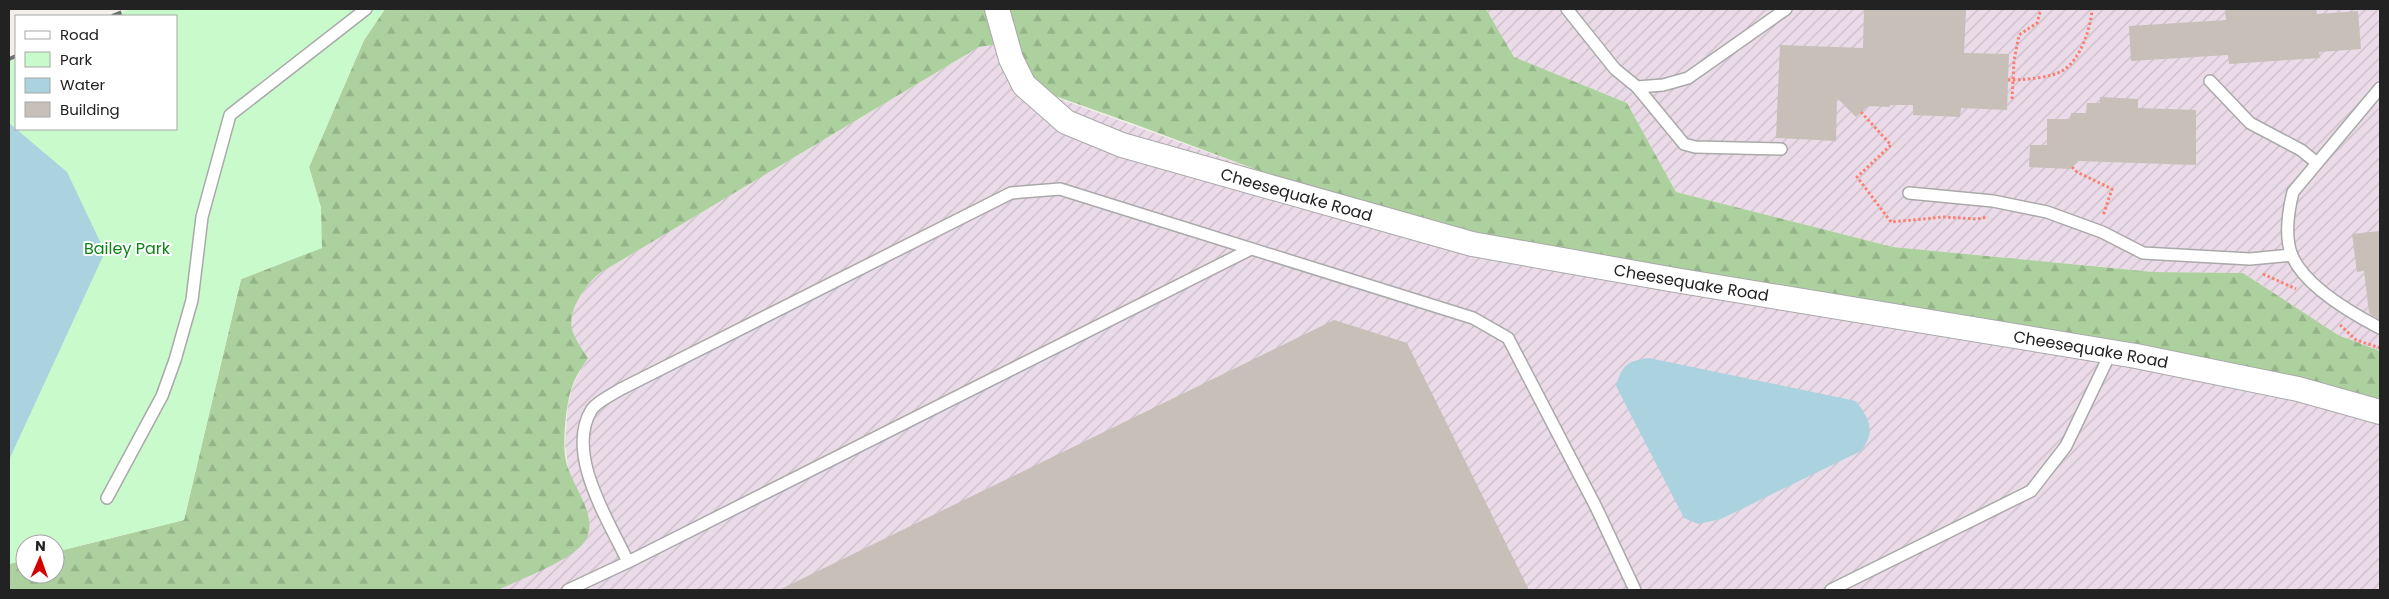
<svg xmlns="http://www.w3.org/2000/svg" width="2389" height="599" font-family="Poppins,sans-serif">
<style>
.industrial{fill:url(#industrial-furrows)}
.forest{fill:url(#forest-firs)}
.park{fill:#c8facc}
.water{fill:#aad3df}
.building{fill:#c7bfb8}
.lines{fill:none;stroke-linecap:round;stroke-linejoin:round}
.lane-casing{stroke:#a9a9a9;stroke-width:14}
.street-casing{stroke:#a9a9a9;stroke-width:26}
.path{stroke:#fa8072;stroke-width:3;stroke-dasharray:2.5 2.5;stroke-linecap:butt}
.lane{stroke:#fff;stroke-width:11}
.street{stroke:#fff;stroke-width:24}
.rail{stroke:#707070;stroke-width:4;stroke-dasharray:10 10;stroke-linecap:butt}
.labels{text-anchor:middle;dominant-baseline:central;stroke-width:4;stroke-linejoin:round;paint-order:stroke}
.street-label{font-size:16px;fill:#222;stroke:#fff}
.park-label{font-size:16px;fill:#0c8416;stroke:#fff}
</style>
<defs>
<pattern id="industrial-furrows" width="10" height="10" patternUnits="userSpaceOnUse" patternTransform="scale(1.25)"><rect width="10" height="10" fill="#ebdbe8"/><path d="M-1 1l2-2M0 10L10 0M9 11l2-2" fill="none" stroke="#c9bcc7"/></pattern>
<pattern id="forest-firs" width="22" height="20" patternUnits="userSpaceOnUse" patternTransform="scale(1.25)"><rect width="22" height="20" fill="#add19e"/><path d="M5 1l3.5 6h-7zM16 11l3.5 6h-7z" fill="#95b388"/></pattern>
</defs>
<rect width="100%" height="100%" fill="#f2efe9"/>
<path class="industrial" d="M1486 9H2380V351L2338 335 2243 273 2153 272 1893 247 1676 192 1627 103 1514 57Z
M1006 43 1024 86 1292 183 2380 413V590H498L570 555 589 517 569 473 565 444 568 403 573 384 588 358 576 340 570 324 572 311 587 284 600 273 979 47Z"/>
<path class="forest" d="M385 9H1486L1514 57 1627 103 1676 192 1893 247 2153 272 2243 273 2338 335 2380 351V412L1451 232 1292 183 1134 124 1024 85 1006 43 979 47 600 273C590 281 584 289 578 300 564 325 574 337 588 358 583 367 576 375 573 384 566 401 563 439 565 456 568 484 605 519 582 545 565 563 521 579 498 590H9V564L25 560V574H55V552L184 520 241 279 321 248V208L309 167 364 40Z"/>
<path class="park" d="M130 9H385L364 40 309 167 321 208 322 248 241 279 184 520 55 552V544H25V560L9 564V59L16 56V129H176V16H112Z"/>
<path class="water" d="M9 123 67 172 105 252 9 460Z
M1649 358 1856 401C1870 420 1876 431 1861 451L1721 519 1698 524 1684 518 1616 386C1622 365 1627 361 1649 358Z"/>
<path class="building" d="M1864 9 1966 10 1964 53 2009 54 2007 110 1961 108 1960 117 1913 115V105H1891L1889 107 1868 106 1856 117 1837 98 1836 141 1776 138 1780 45 1863 48Z
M2225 9H2316L2317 14 2358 11 2361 49 2319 52 2320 58 2229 64 2228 55 2131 61 2129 26 2226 20Z
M2100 97 2138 99V108L2196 110V165L2079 161 2070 169 2029 167 2030 145H2047V119H2070L2071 113H2086L2087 103H2100Z
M2380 231V320L2369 313 2364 271 2357 272 2352 234Z
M1334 320 1407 343 1529 590H779Z"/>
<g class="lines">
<g class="lane-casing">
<path id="lane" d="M1567 9 1615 69 1637 87 1663 85 1688 78 1786 9
M2210 81 2250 123 2301 150 2317 163
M1637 87 1684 144 1695 147 1781 149
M2380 88 2293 192C2288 212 2284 236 2292 256 2306 287 2351 313 2380 328
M1909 193 1993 201 2047 212 2102 232 2143 253 2250 259 2292 255
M1251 249 628 562C609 521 564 453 592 409 598 401 613 394 621 389L1011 193 1060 189 1473 318 1508 338 1596 507 1635 590
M107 498 162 396 175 360 192 300 202 217 230 115 366 9
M568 590 628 562
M1831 590 2031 491 2066 446 2111 352"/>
</g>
<g class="street-casing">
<g id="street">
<path id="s1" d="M997 9 1011 59 1024 85 1066 122 1122 145 1472 244 1675 280 2136 356 2298 389 2380 412"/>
</g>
</g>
<path class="path" d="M2008 80C2022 80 2050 78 2062 71 2080 61 2091 28 2092 9
M2012 99 2014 61 2019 35 2037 23 2041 9
M1861 112 1891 145 1857 177 1891 222 1944 217 1977 219 1988 217
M2072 167 2077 172 2112 189 2103 216
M2263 274 2296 289
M2340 325 2356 340 2380 348"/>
<use href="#lane" class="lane"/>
<use href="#street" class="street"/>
<path class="rail" d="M112 16 130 9
M9 59 16 56"/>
</g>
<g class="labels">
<g class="street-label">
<text stroke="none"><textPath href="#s1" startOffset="379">Cheesequake Road</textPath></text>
<text stroke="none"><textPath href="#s1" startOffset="784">Cheesequake Road</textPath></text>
<text stroke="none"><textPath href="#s1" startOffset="1189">Cheesequake Road</textPath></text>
</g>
<g class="park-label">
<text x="127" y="248">Bailey Park</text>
</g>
</g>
<rect width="2389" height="599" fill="none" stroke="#222222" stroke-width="20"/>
<rect x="15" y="15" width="162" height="115" fill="#ffffff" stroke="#a7a7a7"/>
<rect x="25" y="31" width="25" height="8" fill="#ffffff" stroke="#a7a7a7"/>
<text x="60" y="40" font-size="15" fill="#222222">Road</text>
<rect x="25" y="52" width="25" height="15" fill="#c8facc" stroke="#a7a7a7"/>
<text x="60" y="65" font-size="15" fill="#222222">Park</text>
<rect x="25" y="78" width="25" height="15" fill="#aad3df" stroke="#a7a7a7"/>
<text x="60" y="90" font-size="15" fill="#222222">Water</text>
<rect x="25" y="102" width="25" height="15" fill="#c7bfb8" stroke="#a7a7a7"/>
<text x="60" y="115" font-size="15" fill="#222222">Building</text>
<g transform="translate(40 559) rotate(2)"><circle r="24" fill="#ffffff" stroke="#a7a7a7"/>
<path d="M0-4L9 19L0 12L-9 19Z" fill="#d40000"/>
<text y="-8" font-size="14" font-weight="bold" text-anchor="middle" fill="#222222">N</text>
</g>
</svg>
